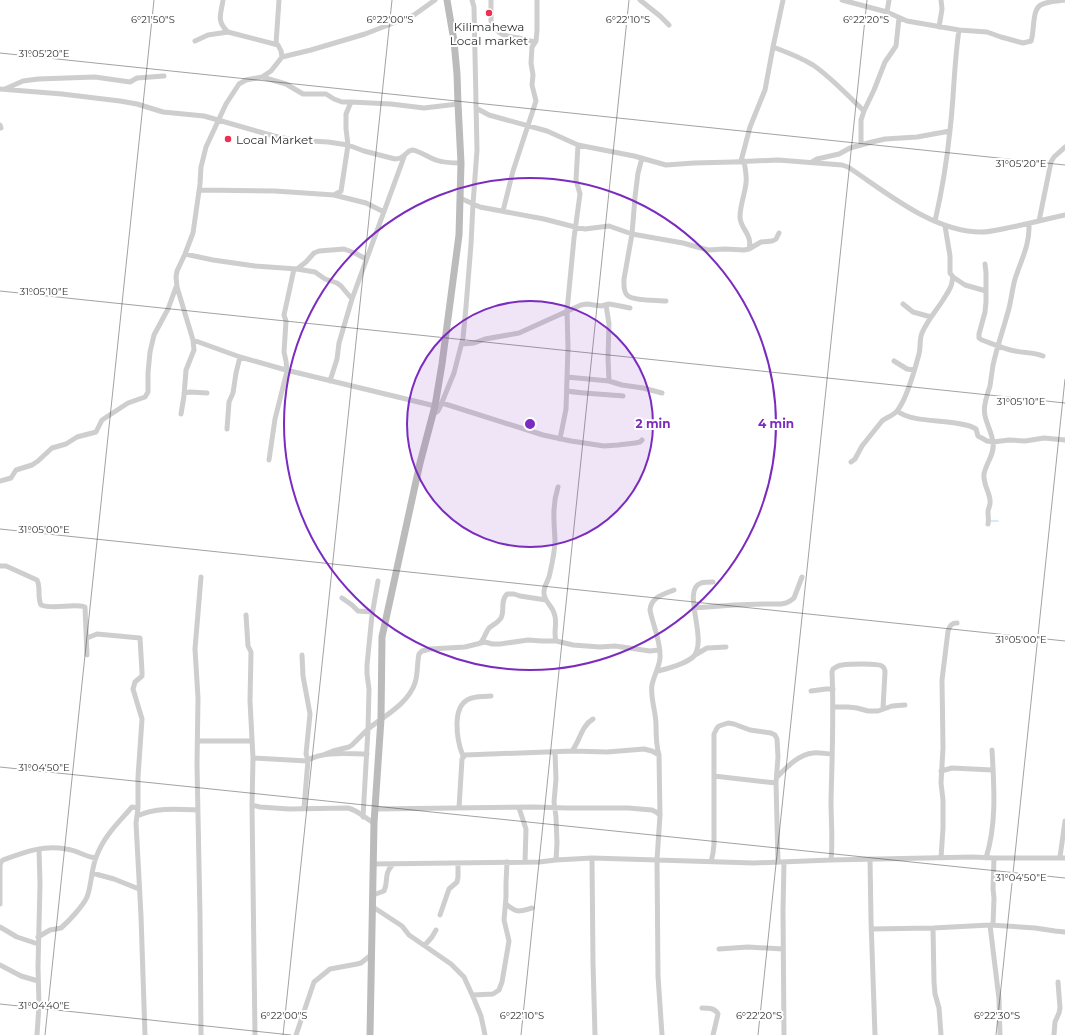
<svg xmlns="http://www.w3.org/2000/svg" width="1065" height="1035" font-family="Montserrat,sans-serif">
<style>
.lines{fill:none;stroke-linecap:round;stroke-linejoin:round}
.stream{stroke:#cbe4ee;stroke-width:1.5}
.minor{stroke:#cecece;stroke-width:5}
.secondary{stroke:#bbb;stroke-width:7}
.ticks{fill:none;stroke:#313131;stroke-width:1;stroke-opacity:0.45}
.ring{fill:none;stroke:#7b2cbf;stroke-width:2}
.poi-dot{fill:#eb3052;stroke:#fff;stroke-width:1.5}
.labels{text-anchor:middle;dominant-baseline:central;stroke-width:4;stroke-linejoin:round;paint-order:stroke}
.poi-label{font-size:12px;fill:#313131;stroke:#fff}
.ticks-label{font-size:10px;text-anchor:middle;fill:#313131;stroke:#fff;stroke-width:4;stroke-linejoin:round;paint-order:stroke}
.centre{fill:#7b2cbf;stroke:#fff;stroke-width:2}
.ring-label{font-size:12px;text-anchor:middle;font-weight:bold;fill:#7b2cbf;stroke:#fff;stroke-width:4;stroke-linejoin:round;paint-order:stroke}
</style>
<rect width="100%" height="100%" fill="#fff"/>
<g class="lines">
<path class="stream" d="M990 521H998"/>
<path class="minor" d="M223 0C221 14 216 21 228 32
M491 0V21C497 35 505 36 519 38 525 39 530 41 535 42
M640 0 660 16 669 25
M842 0 887 12 907 21 959 30 987 32 1001 37 1023 43 1031 41C1035 31 1031 7 1043 4 1050 1 1058 1 1065 0
M887 12 889 0
M939 27 942 9 941 0
M195 41 208 35 228 32 278 45 281 51 282 57
M276 44 279 0
M773 47C786 52 800 57 813 65 832 78 847 95 864 111
M262 77 271 71 282 57 311 50 365 34 414 15 435 0
M0 89 62 94 120 101 137 104 163 112 204 116 274 136 294 140 328 142 348 145 364 151 395 159C406 159 405 151 412 150 418 150 429 158 436 160 444 163 453 163 461 163
M5 89 23 81 38 79 95 77 130 82 137 78 164 76
M476 108 489 115 547 131 578 145 634 156 666 165 694 163 733 162 778 160 842 165 848 167C886 192 933 232 981 232 993 232 1005 228 1017 226 1033 222 1049 219 1065 215
M0 125 1 128
M861 145V120L864 111 874 90 885 62 896 46 899 18
M642 158 638 173 635 197 632 234 624 279C624 284 623 291 627 295 632 301 657 300 666 301
M741 161 750 127 765 90 773 47 783 0
M744 161C745 168 747 176 746 183 745 194 740 205 740 217 740 229 753 234 749 249
M812 162 817 159 839 154 850 148 872 142 885 139 917 137 950 131
M199 190 275 191 334 195 366 203 384 212
M334 195 341 191 348 145 346 129V114L351 102
M460 198 480 207 544 219 575 227 585 229 609 226 632 234 683 243 708 250 725 249 744 250 749 249 761 242 772 241 776 239 779 233
M503 211 513 171 536 101 532 85 533 75 531 63 532 47 536 41 537 30V0
M935 221C942 191 947 160 950 130 954 97 954 63 959 30
M1039 221 1051 162 1054 157 1065 147
M945 226 950 256V273L953 277 965 285 986 291
M185 254 213 260 255 266 297 269 315 272 325 279 337 283 341 286 352 299
M985 264 986 273V302L985 312 979 334V338L982 340C993 344 1004 349 1015 351 1025 353 1034 352 1043 356
M297 269 306 262 314 253 319 251 344 249 355 253 366 259
M903 304 913 312 931 317
M606 305 609 324 608 358 609 381
M193 340 240 357 286 370 435 406
M462 344 474 343 485 339 519 333 581 305 587 304 601 306 609 304 615 305 630 308
M894 361 907 369 914 370
M567 377 609 381 622 385 643 388 662 393
M330 381 337 359 339 343 352 299 404 157
M567 391C586 394 604 394 623 396
M184 393 190 392 207 393
M442 403 543 435 571 441 604 446 618 445 635 443 640 442 642 440
M897 411C914 423 941 419 961 424 966 425 972 426 976 429L978 436 987 441 993 442 1009 440 1025 441 1044 438 1065 440
M181 414 184 396 186 370 194 350 193 340 177 287 176 277 177 271 185 254 193 233 200 184 201 167 206 147 226 104 239 84 246 80 262 77 286 84 303 94H326L334 99 342 102H351L391 104 424 108 458 104
M433 414 438 411 440 407 454 373 463 338 466 307 471 244 473 204 477 150 474 7 472 0
M227 429 229 402 233 393 236 373 240 357
M560 439 566 409 568 347 567 311 574 238 580 194 576 180 578 145
M269 460 275 419 287 371 286 361 284 352 286 321 284 315 294 269
M851 462 855 459 862 446 882 421C887 417 893 416 897 411 907 399 915 369 919 354 921 347 919 340 922 333 927 321 936 311 943 300 946 295 949 291 951 286 952 284 952 280 953 277
M0 481 11 478 16 470 32 465 38 461 52 448 66 444 77 437 96 432 102 420 128 403 145 397 148 392V373L150 352 154 335 168 309 176 287
M988 524C989 519 988 516 988 512 988 508 991 505 990 500 989 491 983 484 984 474 986 463 995 454 993 442 991 428 982 418 985 404 986 398 988 392 990 386 991 379 992 372 993 365 997 347 1003 330 1008 312 1011 302 1012 290 1015 279 1021 260 1030 245 1029 224
M0 566H6L37 580C41 587 37 597 41 605 54 610 73 603 85 607L87 655
M201 577 195 649 198 698 197 765 200 915 201 1035
M342 598 352 605 358 611 372 612
M694 608 734 605 763 604H781L786 603 790 601 794 598 802 577
M246 615 248 646 251 652 250 701 253 758 252 805 255 1035
M87 638 97 634 140 638 142 672V676L135 682 133 689 142 719 138 777V808L136 823 141 916 145 1035
M556 641C553 632 558 622 554 613 552 606 545 602 544 594 543 586 549 581 550 573 552 564 555 549 555 540 554 521 552 506 558 487
M481 642C485 638 485 633 489 628 492 625 498 623 501 618 505 610 500 601 507 594H514L520 596 546 600
M302 655 303 676 310 714 306 754 308 760
M695 655 707 648 726 647
M658 671C667 669 688 663 694 656 708 638 681 590 701 583 705 582 710 582 713 582
M811 691 826 689H833
M833 707H848L857 708 868 711H878L892 706 905 705
M198 741H252
M572 751C580 741 581 726 593 719
M555 752 556 779 554 802 556 817 557 843 556 860
M323 755 333 751 349 747 352 745 368 729 369 689 367 674V665L372 615 378 581
M463 756C457 741 451 707 469 699 475 696 484 697 491 696
M253 758 307 761
M941 771 952 768 992 770
M714 776 776 783
M777 777C786 768 799 754 813 753 819 752 826 754 832 754
M252 805 260 807 289 809 348 808C359 811 365 818 374 823
M304 808 308 760C324 751 349 754 367 754
M459 808 462 759 465 755 572 751 607 752 644 749 652 751 659 755
M519 808 526 829 525 862
M376 809 534 807 567 808H628L652 810 656 812 660 815
M137 816C156 807 178 809 198 810
M363 817 368 729C384 716 408 704 415 683 418 674 417 663 419 654L422 651 430 649 465 647 485 642 492 644H500L528 640 542 641H556L573 645 600 647 615 646 650 651 659 650
M1060 857 1065 821
M592 858 593 963 595 1035
M941 858 943 828V800L941 783 943 748 942 680 948 631C950 625 952 623 957 623
M986 858C997 823 994 786 992 750
M870 859 871 920 875 1035
M831 860C833 840 831 821 831 801 832 758 834 715 832 672L833 669C836 667 839 665 842 665 848 664 878 663 882 666 885 668 885 670 885 672L883 708
M711 862 713 853 714 844V734L717 728 719 726 728 723 734 724 750 730 771 733 775 735 777 739 778 757 776 783 778 862
M784 862 783 911 784 1035
M374 864 539 862 556 860 592 858 754 863 831 860 973 857 994 858H1065
M92 873 114 879 139 889
M373 895 384 891C389 880 383 875 393 864
M0 904V865L1 862 3 860C25 852 42 845 66 849 77 850 85 857 96 858
M506 904C517 913 519 912 532 908
M373 907 402 926 409 935 451 964 464 977 474 999 481 1016 485 1035
M440 915 449 889 457 882 458 877V863
M990 925 999 999 1000 1035
M993 925 994 898 993 889 994 858
M0 927 17 937 38 944
M933 928 934 982 935 994 939 1008 941 1035
M871 929 933 928 990 925 1035 928 1055 931 1065 932
M38 937 50 930 61 928C69 921 83 906 87 897 92 884 91 868 97 855 104 836 119 822 132 807L138 808
M425 945 432 937 436 930
M719 949 748 947 783 949
M0 965 21 976 38 981
M473 995 493 994 499 990 502 982 509 941 504 920 506 897V883L507 862
M702 1008C709 1008 715 1008 718 1014L713 1035
M37 1035 39 1005 38 967 40 884 39 849
M296 1035 314 982 330 969 357 964 361 963 371 955
M662 1035 658 976 657 860 660 815 659 755C656 745 656 735 656 725 656 711 650 698 652 685 654 675 659 668 660 658 661 641 653 626 650 610 651 597 664 594 674 590
M1054 1035 1055 1022 1059 1013 1060 1008 1058 982"/>
<path class="secondary" d="M370 1035 374 823 381 719 382 637 420 463 435 406 442 364 459 235 461 163 458 104 457 74 454 41 447 0"/>
</g>
<path class="ticks" d="M0 53 1065 165M0 291 1065 403M0 529 1065 641M0 767 1065 878M0 1004 291 1035M45 1035 154 0M283 1035 392 0M521 1035 629 0M758 1035 867 0M996 1035 1065 379"/>
<circle cx="530" cy="424" r="123" fill="#7b2cbf" fill-opacity=".12"/>
<g class="ring">
<circle cx="530" cy="424" r="123"/>
<circle cx="530" cy="424" r="246"/>
</g>
<g class="poi-dot">
<circle cx="489" cy="13" r="4"/>
<circle cx="228" cy="139" r="4"/>
</g>
<g class="labels">
<g class="poi-label">
<text x="489" y="26">Kilimahewa<tspan x="489" dy="14">Local market</tspan></text>
<text x="236" y="139" text-anchor="start">Local Market</text>
</g>
</g>
<g class="ticks-label">
<text x="153" y="23">6°21'50"S</text>
<text x="390" y="23">6°22'00"S</text>
<text x="628" y="23">6°22'10"S</text>
<text x="866" y="23">6°22'20"S</text>
<text x="44" y="57">31°05'20"E</text>
<text x="1021" y="167">31°05'20"E</text>
<text x="44" y="295">31°05'10"E</text>
<text x="1021" y="405">31°05'10"E</text>
<text x="44" y="533">31°05'00"E</text>
<text x="1021" y="643">31°05'00"E</text>
<text x="44" y="771">31°04'50"E</text>
<text x="1021" y="881">31°04'50"E</text>
<text x="44" y="1009">31°04'40"E</text>
<text x="284" y="1019">6°22'00"S</text>
<text x="522" y="1019">6°22'10"S</text>
<text x="759" y="1019">6°22'20"S</text>
<text x="997" y="1019">6°22'30"S</text>
</g>
<circle cx="530" cy="424" r="6" class="centre"/>
<g class="ring-label">
<text x="653" y="428">2 min</text>
<text x="776" y="428">4 min</text>
</g>
</svg>
